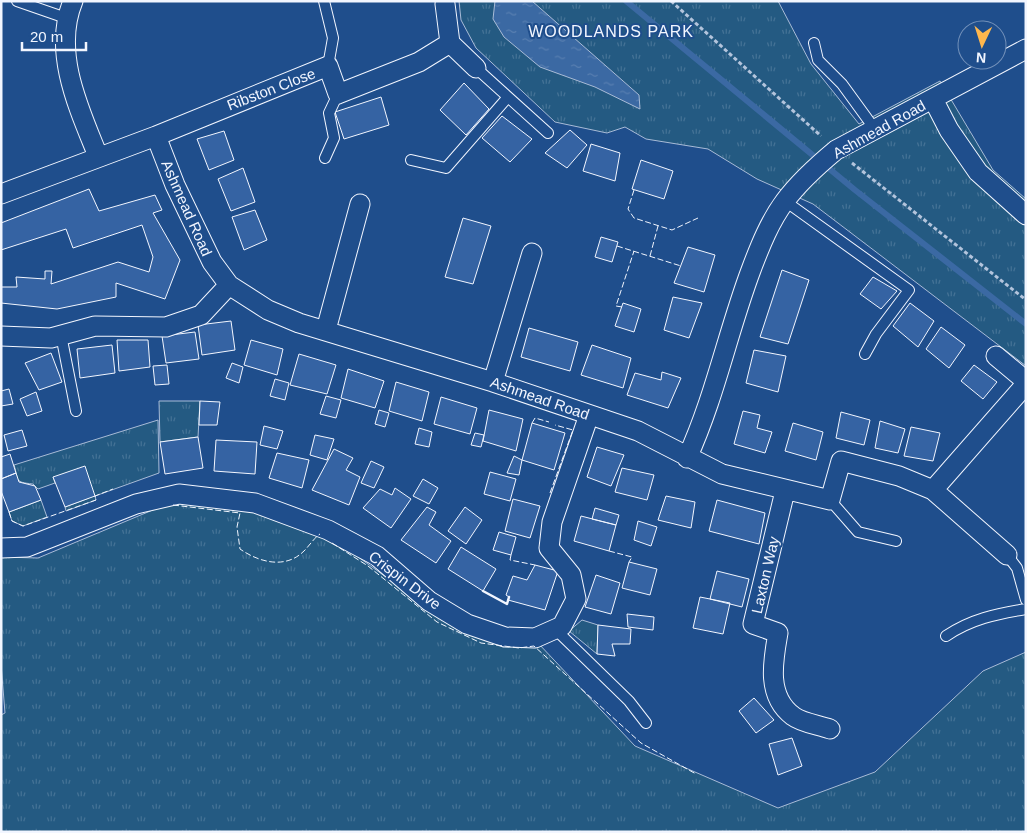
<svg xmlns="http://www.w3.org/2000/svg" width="1027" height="833" font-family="Helvetica,sans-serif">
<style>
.grass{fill:url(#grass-tufts);stroke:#a8bbd7}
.water{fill:url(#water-ripples);stroke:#a8bbd7}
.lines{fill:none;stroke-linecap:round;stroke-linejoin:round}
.stream{stroke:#3b69a3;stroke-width:6}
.building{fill:#3563a3;stroke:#f2f6ff}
.service-casing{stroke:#f2f6ff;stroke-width:12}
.minor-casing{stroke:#f2f6ff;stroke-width:21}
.path{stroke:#b3c4dc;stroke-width:3;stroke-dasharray:4 2.5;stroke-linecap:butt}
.service{stroke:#1f4e8c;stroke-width:10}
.minor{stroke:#1f4e8c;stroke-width:19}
.fence{stroke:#f2f6ff;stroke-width:1;stroke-dasharray:6 2.5;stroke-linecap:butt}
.wall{stroke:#f2f6ff;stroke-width:2.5}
.labels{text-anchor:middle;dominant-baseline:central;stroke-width:4;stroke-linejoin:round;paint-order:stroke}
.street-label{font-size:15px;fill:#f2f6ff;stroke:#1f4e8c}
.neighbourhood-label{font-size:16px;letter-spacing:1px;fill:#f2f6ff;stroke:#1f4e8c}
</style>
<defs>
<pattern id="grass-tufts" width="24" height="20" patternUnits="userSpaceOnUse" patternTransform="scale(1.25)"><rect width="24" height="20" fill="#245a82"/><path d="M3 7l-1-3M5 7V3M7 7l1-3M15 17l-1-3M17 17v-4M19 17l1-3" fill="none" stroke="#447295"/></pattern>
<pattern id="water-ripples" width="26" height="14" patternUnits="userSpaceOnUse" patternTransform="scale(1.25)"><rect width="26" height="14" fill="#3b69a3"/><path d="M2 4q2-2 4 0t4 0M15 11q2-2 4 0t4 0" fill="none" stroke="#587fb1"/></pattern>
</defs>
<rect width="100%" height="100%" fill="#1f4e8c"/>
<path class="grass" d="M459 1H778L811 64 859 124 940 81 993 170 1026 199V366L813 204 757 179 708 149 646 139 625 127 607 133 555 122 476 48 461 20Z
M159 401H200L198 437 160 442Z
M158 420 159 473 95 496 96 500 66 511 65 507 89 498 53 477 55 483 38 489 33 484C14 482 19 481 14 465Z
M179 499 255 511 325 533 444 619 538 643 635 746 778 808 875 772 983 671 1026 652V832H1V715L5 713 1 664V557L38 558Z
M41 500 47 517 23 526 12 521 9 512Z
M582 620 598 625 597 654 569 631Z"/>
<path class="water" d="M495 1H532L639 95 640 109 595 87 540 67 504 37 493 19Z"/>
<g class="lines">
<path class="stream" d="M626 1 855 190 1026 324"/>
</g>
<path class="building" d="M464 83 489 109 466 135 440 110Z
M381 97 389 125 344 139 335 112Z
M502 116 532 139 510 162 482 138Z
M570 130 587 145 567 168 545 153Z
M224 131 234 160 209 170 197 139Z
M591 144 620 153 615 181 583 171Z
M641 160 673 171 664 199 632 189Z
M243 168 255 202 231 211 218 179Z
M89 189 99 211 155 195 162 210 153 213 180 260 165 299 116 283V297L57 309 1 303V287H17L16 277 45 279V271H52L51 284 118 262 149 272 153 257 142 225 73 248 66 229 1 250V223Z
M255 210 267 240 244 250 232 217Z
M463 218 491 226 473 284 445 277Z
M601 237 618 242 612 262 595 257Z
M688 247 715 255 704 292 674 283Z
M782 270 809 280 788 344 760 337Z
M873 277 897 291 881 309 860 294Z
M673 297 702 303 689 338 664 330Z
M623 303 641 309 634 332 615 326Z
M910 303 934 321 918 347 893 326Z
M231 321 235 350 202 355 198 325Z
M941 327 965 345 949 368 926 349Z
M529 328 578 342 570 371 521 357Z
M195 332 199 359 166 363 162 336Z
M117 340H148L150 367 119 371Z
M251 340 283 349 277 375 244 365Z
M112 345 115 373 80 378 77 349Z
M592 345 631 358 623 388 581 375Z
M754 350 786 356 778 392 746 383Z
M51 353 62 382 39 390 25 363Z
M299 354 336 365 327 394 290 385Z
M232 363 243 367 239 383 226 378Z
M167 365 169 384 155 385 153 366Z
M974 365 997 382 983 399 961 381Z
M348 369 384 381 375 408 341 398Z
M662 372 681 378 668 408 627 395 635 373 661 380Z
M275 379 289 383 285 400 270 396Z
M396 382 429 392 422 421 389 411Z
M9 389 13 404 1 406V391Z
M36 392 42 411 27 416 20 399Z
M326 396 341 400 336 418 320 414Z
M441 397 477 408 470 434 434 424Z
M200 401 220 402 217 425H199Z
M379 410 389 413 385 427 375 424Z
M489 410 523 419 516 451 483 441Z
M743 411 760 415 757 428 772 432 765 453 734 444Z
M841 412 870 420 864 445 836 438Z
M880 421 905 429 898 453 875 448Z
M532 423 565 433 554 470 522 460Z
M793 423 823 432 816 460 785 451Z
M264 426 283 431 277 449 260 445Z
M911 427 940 433 933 461 904 456Z
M419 428 432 432 429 447 415 444Z
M22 430 27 446 8 451 4 435Z
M475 433 484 435 481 447 471 445Z
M315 435 334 439 327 460 310 455Z
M198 437 203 468 165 474 160 442Z
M216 440 257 442 255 474 214 471Z
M597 447 624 455 611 486 587 477Z
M334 449 353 458 346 470 360 477 349 505 312 490Z
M277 453 309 460 302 488 269 478Z
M10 454 16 473 1 479V457Z
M514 456 522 460 519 475 507 473Z
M371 461 384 467 374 488 361 483Z
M85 466 95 496 65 507 53 477Z
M622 468 654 475 647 500 615 492Z
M490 472 516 479 510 501 484 494Z
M16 473 19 482 35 486 41 500 9 512 1 491V479Z
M423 479 438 488 429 504 413 496Z
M395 488 411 499 391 528 363 508 380 489 392 495Z
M666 496 695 502 691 528 658 520Z
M513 499 540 506 530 538 505 531Z
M717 500 765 513 759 544 709 531Z
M427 507 436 512 429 525 451 541 436 563 401 540Z
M465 507 482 520 466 544 448 531Z
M595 508 619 515 616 525 592 519Z
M581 516 616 525 609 551 574 541Z
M638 521 657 527 651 546 634 540Z
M499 532 516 537 511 555 493 550Z
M461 547 496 569 483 591 448 569Z
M629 562 657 569 650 595 622 588Z
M535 565 558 571 545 610 508 600 509 597 506 595 513 576 527 580Z
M717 571 749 579 742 607 710 599Z
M596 575 620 583 611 614 585 607Z
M700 597 730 603 723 634 693 628Z
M627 614 654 617 653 630 628 627Z
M598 625 631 629 630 644H612L615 656 597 654Z
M754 698 774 720 756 733 739 711Z
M792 738 802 766 778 775 769 744Z"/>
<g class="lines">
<g class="service-casing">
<path id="service" d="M17 1 66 18
M324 1 333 38 328 66
M814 43 818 60 842 84 874 128
M476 68 548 133
M325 158 334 138 329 113 338 94
M411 160 446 168 508 97
M785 201 909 290 876 334 865 354
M61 335 76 411
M830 500 858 532 896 541
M1007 555 1017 568 1026 600
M555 629 629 701 646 723
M946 636C971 619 996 614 1026 609"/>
</g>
<g class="minor-casing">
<path id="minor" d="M73 1C52 52 79 109 98 156
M445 4 450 43 476 68
M933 99 949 130 978 172 1026 215
M156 136 175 185 212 262 229 285 268 310 299 323 493 382 638 431 722 474 830 500 841 461 899 476 933 490 1007 555
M1 194 156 136 328 66 338 94 419 62 450 43
M326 330 360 204
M1 336 51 338 95 326 166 327 201 315 229 285
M996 356 1026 381
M493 382 532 253
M687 458C715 397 728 331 751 270 760 246 770 221 785 201 799 182 818 165 836 150L1026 49
M933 490 1026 384
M785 491 753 624 778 633C773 661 766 696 793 716 802 723 819 725 830 729
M1 548 27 547 136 504 179 494 255 503 328 530 377 556 429 601 467 624 505 637 535 638 562 626 576 599 571 575 549 548 552 522 589 415"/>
</g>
<path class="path" d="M671 1 821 136
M852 163 1026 300"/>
<use href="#service" class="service"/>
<use href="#minor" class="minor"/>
<path class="fence" d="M634 190 628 209 634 218 672 230 698 218
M617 246 681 266
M650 256 658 226
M622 307 616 306 634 251
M532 423 535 418 549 422
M550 493 573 430 555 425
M173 505 240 513 237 527 240 549C260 563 286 569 304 551 309 546 315 537 320 534
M9 512 12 521 23 526 96 500 95 496 113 489
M332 543 368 566 437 622 481 643 519 648 534 646 641 743 696 774
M609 551 632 557 629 562
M511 555 510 560 535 565"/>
<path class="wall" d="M483 591 507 604 509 597"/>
</g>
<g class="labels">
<g class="street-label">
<text transform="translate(271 89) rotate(-21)">Ribston Close</text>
<text transform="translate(879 129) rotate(-29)">Ashmead Road</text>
<text transform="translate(187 208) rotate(66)">Ashmead Road</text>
<text transform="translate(540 398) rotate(19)">Ashmead Road</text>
<text transform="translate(765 575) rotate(-77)">Laxton Way</text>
<text transform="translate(405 580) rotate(37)">Crispin Drive</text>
</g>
<g class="neighbourhood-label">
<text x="611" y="31">WOODLANDS PARK</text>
</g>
</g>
<rect width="1027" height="833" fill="none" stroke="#f2f6ff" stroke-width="5"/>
<g transform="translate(982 45) rotate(184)"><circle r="24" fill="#1f4e8c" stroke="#7391ba"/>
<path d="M0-4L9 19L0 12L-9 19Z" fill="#ffb74d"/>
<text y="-8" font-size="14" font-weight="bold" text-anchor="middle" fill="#f2f6ff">N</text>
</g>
<path d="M22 42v8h64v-8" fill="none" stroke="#f2f6ff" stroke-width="2.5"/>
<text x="30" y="42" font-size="15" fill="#f2f6ff" stroke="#1f4e8c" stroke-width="4" paint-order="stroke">20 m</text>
</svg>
